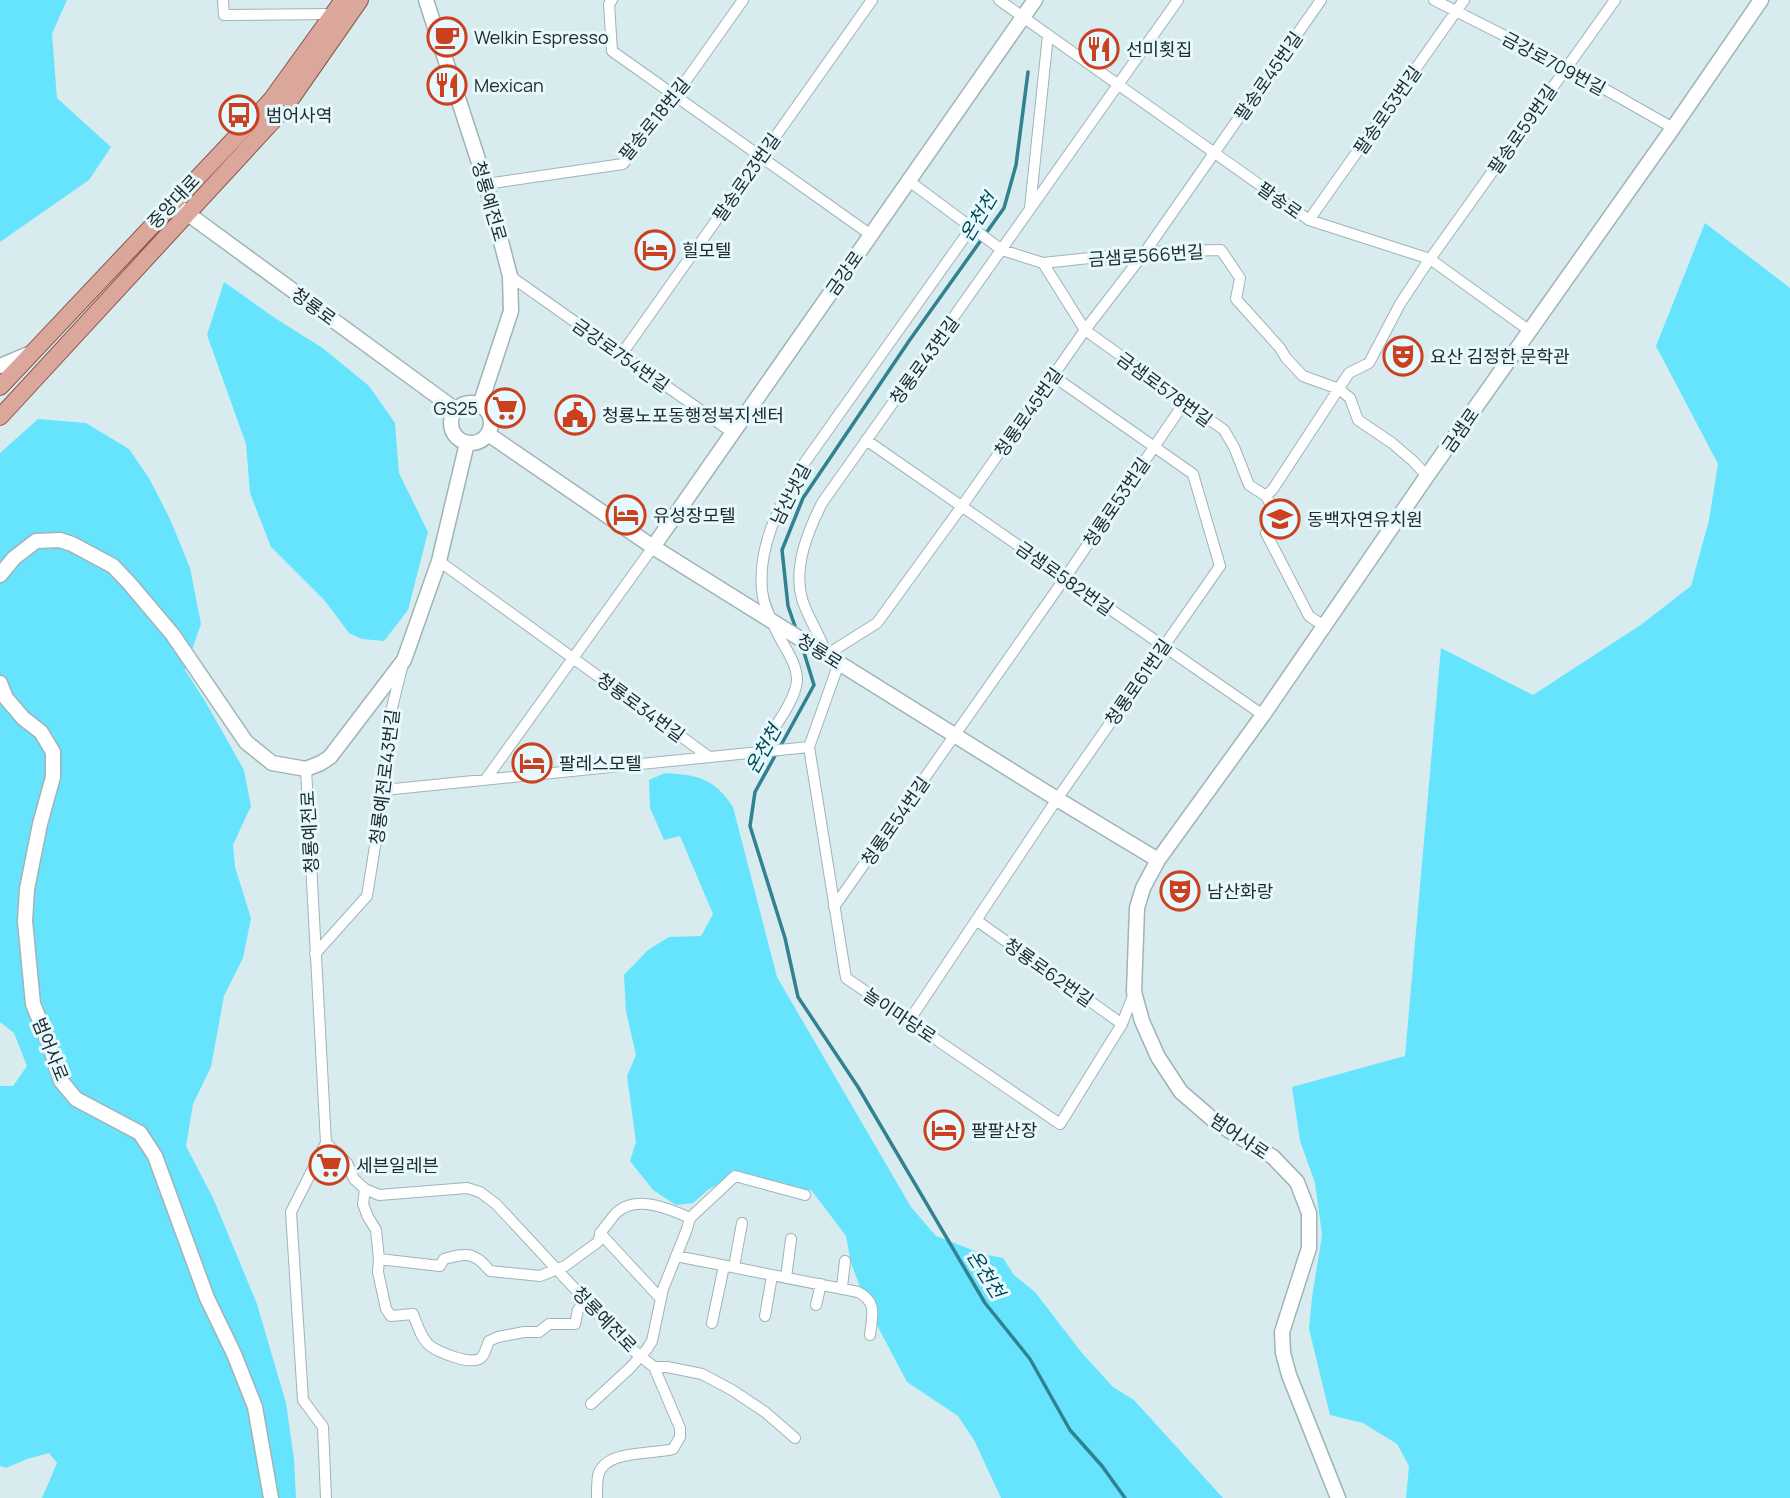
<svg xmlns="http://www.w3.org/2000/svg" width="1790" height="1498" font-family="Manrope,'Noto Sans KR',sans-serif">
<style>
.green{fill:#66e4fd}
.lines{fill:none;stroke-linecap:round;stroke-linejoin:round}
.stream{stroke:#318291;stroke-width:3.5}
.street-casing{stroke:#a0b3b7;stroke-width:12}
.secondary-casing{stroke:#a0b3b7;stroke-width:17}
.primary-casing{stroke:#8b5649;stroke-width:18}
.street{stroke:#fff;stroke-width:10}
.secondary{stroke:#fff;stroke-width:14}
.primary{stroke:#dba79b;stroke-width:16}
.labels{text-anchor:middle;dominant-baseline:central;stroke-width:6;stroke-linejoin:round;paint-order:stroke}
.poi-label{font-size:18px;fill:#232b2c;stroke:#e5f9fe;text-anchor:start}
.street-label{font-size:18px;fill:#232b2c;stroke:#e5f9fe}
.water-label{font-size:19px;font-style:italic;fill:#004651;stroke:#e5f9fe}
</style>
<rect width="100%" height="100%" fill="#d8ecf0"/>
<path class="green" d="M0 0H67L52 34 57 98 111 147 89 180 0 242Z
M1705 223 1790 288V1498H1406L1409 1466 1397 1444 1363 1423 1330 1415 1309 1329 1312 1297 1322 1235 1315 1183 1300 1141 1292 1087 1405 1056 1441 648 1533 695 1642 624 1691 586 1709 520 1718 464 1656 346Z
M224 282 275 318 324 349 369 386 395 423 399 473 428 532 408 610 384 641 362 639 349 633 325 601 271 547 250 493 246 444 207 335Z
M38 419 86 423 129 449 149 478 170 519 190 568 201 624 185 670 205 701 244 770 251 806 233 845 235 867 251 918 243 958 224 996 211 1067 193 1104 186 1146 214 1200 257 1304 286 1403 294 1459 296 1498H42L57 1463 49 1453 27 1459 6 1468 0 1466V1086H13L27 1066 14 1033 0 1022V453Z
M665 773C698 775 714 778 733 807L777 977 911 1207 936 1236 983 1254 1003 1258 1014 1275 1035 1292 1082 1353 1113 1387 1134 1400 1223 1498H1001L974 1440 958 1416 907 1382 869 1310 851 1263 846 1236 812 1191 741 1172 709 1189 693 1203 676 1205 653 1190 630 1161 636 1142 627 1076 636 1055 626 1011 624 975 648 950 669 937 701 936 713 914 680 836 664 840 650 808 649 780Z"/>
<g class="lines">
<path class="stream" d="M797 632 788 606 782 550 803 498 909 341 1004 208 1016 165 1028 72
M780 747 814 685 802 646
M776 754 755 792 750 826 785 938 798 997 858 1087 985 1303 1030 1359 1070 1430 1102 1466 1125 1498"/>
<g class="street-casing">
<path id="street" d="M223 0 224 15 333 14
M612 0 609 4 612 51 871 235
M999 0 1309 220 1430 259 1530 331
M1178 0 822 503C808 531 793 567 802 599 808 619 821 635 826 655L877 623 962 506 1085 330 1145 252 1321 0
M1434 0 1566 67 1673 128
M909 181 1002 250 1043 263 1085 330 1224 430 1234 447 1249 485 1266 496 1275 513 1272 523 1266 533 1309 616 1324 626
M486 184 623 164 675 96 743 0
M1030 208 1048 35
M1309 220 1464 0
M1043 263 1145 252 1221 250 1240 278 1236 299 1280 348 1286 358 1303 376 1339 389 1350 398 1358 420 1392 443 1413 461 1427 476
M510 276 733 433
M621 355 872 0
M866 440 1263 715
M1266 496 1273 489 1349 373 1369 363 1400 304 1423 269 1615 0
M439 561 708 756
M839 663 809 747 846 978 1060 1124 1122 1024 1134 993
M759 751C770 733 796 701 797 680 797 662 783 646 776 630 770 617 763 604 762 590 758 547 778 509 798 472L971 228
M306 769 326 1143 291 1212 303 1400 323 1427 326 1498
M486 779 653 547
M384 790 809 747
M834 907 1065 578 1184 403
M976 920 1122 1024
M315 954 367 896 384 790 390 716 402 667
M909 1021 1057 799 1220 566 1193 474 1053 376
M326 1143 347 1163 354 1179 365 1189 379 1195 467 1188 480 1192 496 1204 629 1347 654 1367H667L702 1374 732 1390 765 1412 795 1438
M365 1189 363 1204 368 1217 376 1230 379 1259 378 1272 386 1309 391 1316 413 1314C417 1324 421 1338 429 1345 438 1352 473 1367 482 1357 485 1353 487 1346 489 1341L498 1337 524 1332H539L549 1324H575L578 1310 586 1300
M600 1233 661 1299
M676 1256 858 1292C878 1302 872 1316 870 1335
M379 1259 440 1266 444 1259C466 1253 474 1251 490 1271L540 1276 565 1266 598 1242C600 1233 603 1229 609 1222 612 1218 615 1213 620 1210 640 1196 670 1209 690 1218
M734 1267 742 1223
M786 1278 791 1239
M842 1287 845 1261
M816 1305 821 1284
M765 1316 772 1276
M712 1323 724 1266
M591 1404 630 1368 647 1349 652 1341 663 1289 687 1229 690 1218 735 1176 805 1195
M597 1498C597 1491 597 1483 598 1476 604 1449 652 1455 673 1449L680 1437V1428L654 1367"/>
</g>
<g class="secondary-casing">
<path id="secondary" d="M426 0 486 184 510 276 511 311 480 405
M180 208 456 410
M0 366 31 353
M451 423a20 20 0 1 1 40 0a20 20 0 1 1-40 0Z
M488 434 653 547 1057 799 1158 860
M653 547 1035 0
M0 575 14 558 36 541 60 540 72 544 113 566 130 584 173 635 246 742 272 763 306 769 321 763 330 757 404 660 439 561 467 443
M0 683 6 698 23 718 41 732 53 752V777L40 824 27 889 25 921 33 1004 49 1043 61 1081 76 1099 140 1133 155 1156 207 1298 234 1354 255 1407 271 1498
M1338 1498 1289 1375 1283 1353 1282 1332 1309 1248V1213L1297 1182 1273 1157 1217 1123 1181 1092 1158 1057 1142 1021 1134 992 1137 908 1143 888 1158 860 1263 715 1427 476 1673 128 1761 0"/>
</g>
<g class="primary-casing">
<path id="primary" d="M0 387 271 100 343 0
M0 417 284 109 360 0"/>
</g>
<use href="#street" class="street"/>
<use href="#secondary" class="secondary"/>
<use href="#primary" class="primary"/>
</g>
<defs>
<g id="cafe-ring" transform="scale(2.0125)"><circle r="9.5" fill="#e5f9fe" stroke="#cb4120" stroke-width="1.5"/><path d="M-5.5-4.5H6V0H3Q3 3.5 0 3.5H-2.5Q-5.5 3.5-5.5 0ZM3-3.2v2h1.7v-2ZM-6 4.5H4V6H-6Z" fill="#cb4120"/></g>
<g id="restaurant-ring" transform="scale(2.0125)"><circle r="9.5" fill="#e5f9fe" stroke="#cb4120" stroke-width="1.5"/><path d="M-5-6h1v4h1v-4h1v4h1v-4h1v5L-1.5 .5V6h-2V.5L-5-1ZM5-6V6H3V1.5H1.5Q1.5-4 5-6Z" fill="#cb4120"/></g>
<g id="bus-ring" transform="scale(2.0125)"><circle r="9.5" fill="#e5f9fe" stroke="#cb4120" stroke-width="1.5"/><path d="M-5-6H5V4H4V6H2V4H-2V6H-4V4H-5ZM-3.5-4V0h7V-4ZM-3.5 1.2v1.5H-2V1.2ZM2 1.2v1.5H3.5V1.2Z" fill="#cb4120"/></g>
<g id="hotel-ring" transform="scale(2.0125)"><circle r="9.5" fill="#e5f9fe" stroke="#cb4120" stroke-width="1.5"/><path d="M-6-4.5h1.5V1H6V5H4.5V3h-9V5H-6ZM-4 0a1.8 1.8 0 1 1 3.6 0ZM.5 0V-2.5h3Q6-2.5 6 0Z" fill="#cb4120"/></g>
<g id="theatre-ring" transform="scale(2.0125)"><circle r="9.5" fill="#e5f9fe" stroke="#cb4120" stroke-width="1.5"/><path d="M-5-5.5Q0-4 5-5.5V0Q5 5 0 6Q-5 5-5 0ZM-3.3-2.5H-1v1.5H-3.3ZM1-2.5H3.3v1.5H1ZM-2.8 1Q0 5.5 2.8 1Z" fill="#cb4120"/></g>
<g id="supermarket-ring" transform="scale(2.0125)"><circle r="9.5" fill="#e5f9fe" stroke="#cb4120" stroke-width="1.5"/><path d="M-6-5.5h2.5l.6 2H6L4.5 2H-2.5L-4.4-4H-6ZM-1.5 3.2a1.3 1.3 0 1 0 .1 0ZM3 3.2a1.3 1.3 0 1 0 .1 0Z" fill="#cb4120"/></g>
<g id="civic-ring" transform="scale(2.0125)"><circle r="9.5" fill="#e5f9fe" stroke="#cb4120" stroke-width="1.5"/><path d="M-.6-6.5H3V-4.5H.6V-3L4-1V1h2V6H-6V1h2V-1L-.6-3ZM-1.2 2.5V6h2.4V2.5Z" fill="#cb4120"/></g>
<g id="school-ring" transform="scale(2.0125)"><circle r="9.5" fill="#e5f9fe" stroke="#cb4120" stroke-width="1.5"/><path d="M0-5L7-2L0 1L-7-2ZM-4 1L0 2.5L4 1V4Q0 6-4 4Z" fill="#cb4120"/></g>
</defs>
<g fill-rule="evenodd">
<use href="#cafe-ring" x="447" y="37"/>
<use href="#restaurant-ring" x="1099" y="49"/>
<use href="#restaurant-ring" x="447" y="85"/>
<use href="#bus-ring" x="239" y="115"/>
<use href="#hotel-ring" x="655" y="250"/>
<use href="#theatre-ring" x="1403" y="356"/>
<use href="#supermarket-ring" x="505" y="408"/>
<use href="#civic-ring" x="575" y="415"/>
<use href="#hotel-ring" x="626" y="515"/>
<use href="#school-ring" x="1280" y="519"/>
<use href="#hotel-ring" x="532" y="763"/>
<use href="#theatre-ring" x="1180" y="891"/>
<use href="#hotel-ring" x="944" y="1130"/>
<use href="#supermarket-ring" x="329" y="1165"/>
</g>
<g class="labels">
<g class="poi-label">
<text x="474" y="37">Welkin Espresso</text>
<text x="1126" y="49">선미횟집</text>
<text x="474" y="85">Mexican</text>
<text x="266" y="115">범어사역</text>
<text x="682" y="250">힐모텔</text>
<text x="1430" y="356">요산 김정한 문학관</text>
<text x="478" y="408" text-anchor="end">GS25</text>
<text x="602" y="415">청룡노포동행정복지센터</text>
<text x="653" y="515">유성장모텔</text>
<text x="1307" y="519">동백자연유치원</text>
<text x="559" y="763">팔레스모텔</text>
<text x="1207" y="891">남산화랑</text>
<text x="971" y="1130">팔팔산장</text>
<text x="356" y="1165">세븐일레븐</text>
</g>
<g class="street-label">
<text transform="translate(1554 63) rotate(28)">금강로709번길</text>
<text transform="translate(1268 76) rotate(-55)">팔송로45번길</text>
<text transform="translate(1387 110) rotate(-55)">팔송로53번길</text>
<text transform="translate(654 119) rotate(-51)">팔송로18번길</text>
<text transform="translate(1522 129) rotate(-55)">팔송로59번길</text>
<text transform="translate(746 177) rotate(-55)">팔송로23번길</text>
<text transform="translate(1280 200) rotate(35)">팔송로</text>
<text transform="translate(173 201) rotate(-47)">중앙대로</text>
<text transform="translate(490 201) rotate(74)">청룡예전로</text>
<text transform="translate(1146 255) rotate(-4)">금샘로566번길</text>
<text transform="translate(844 273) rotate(-55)">금강로</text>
<text transform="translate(314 306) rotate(36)">청룡로</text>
<text transform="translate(621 355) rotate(35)">금강로754번길</text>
<text transform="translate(924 360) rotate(-54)">청룡로43번길</text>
<text transform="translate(1165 389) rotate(36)">금샘로578번길</text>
<text transform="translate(1028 412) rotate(-55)">청룡로45번길</text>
<text transform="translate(1460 430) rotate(-55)">금샘로</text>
<text transform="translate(790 494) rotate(-63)">남산냇길</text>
<text transform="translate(1116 502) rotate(-56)">청룡로53번길</text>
<text transform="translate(1065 578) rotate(35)">금샘로582번길</text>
<text transform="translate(820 651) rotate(32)">청룡로</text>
<text transform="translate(1138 682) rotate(-55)">청룡로61번길</text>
<text transform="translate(641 707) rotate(36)">청룡로34번길</text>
<text transform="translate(384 777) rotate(-83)">청룡예전로43번길</text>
<text transform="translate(895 821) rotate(-55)">청룡로54번길</text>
<text transform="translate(309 832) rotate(-93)">청룡예전로</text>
<text transform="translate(1049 972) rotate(35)">청룡로62번길</text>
<text transform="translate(900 1015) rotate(34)">놀이마당로</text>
<text transform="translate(51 1049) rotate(68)">범어사로</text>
<text transform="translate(1240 1136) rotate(34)">범어사로</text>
<text transform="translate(605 1319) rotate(46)">청룡예전로</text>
</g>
<g class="water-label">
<text transform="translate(978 217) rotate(-59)">온천천</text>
<text transform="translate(763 749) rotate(-61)">온천천</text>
<text transform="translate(986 1274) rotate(58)">온천천</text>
</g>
</g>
</svg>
